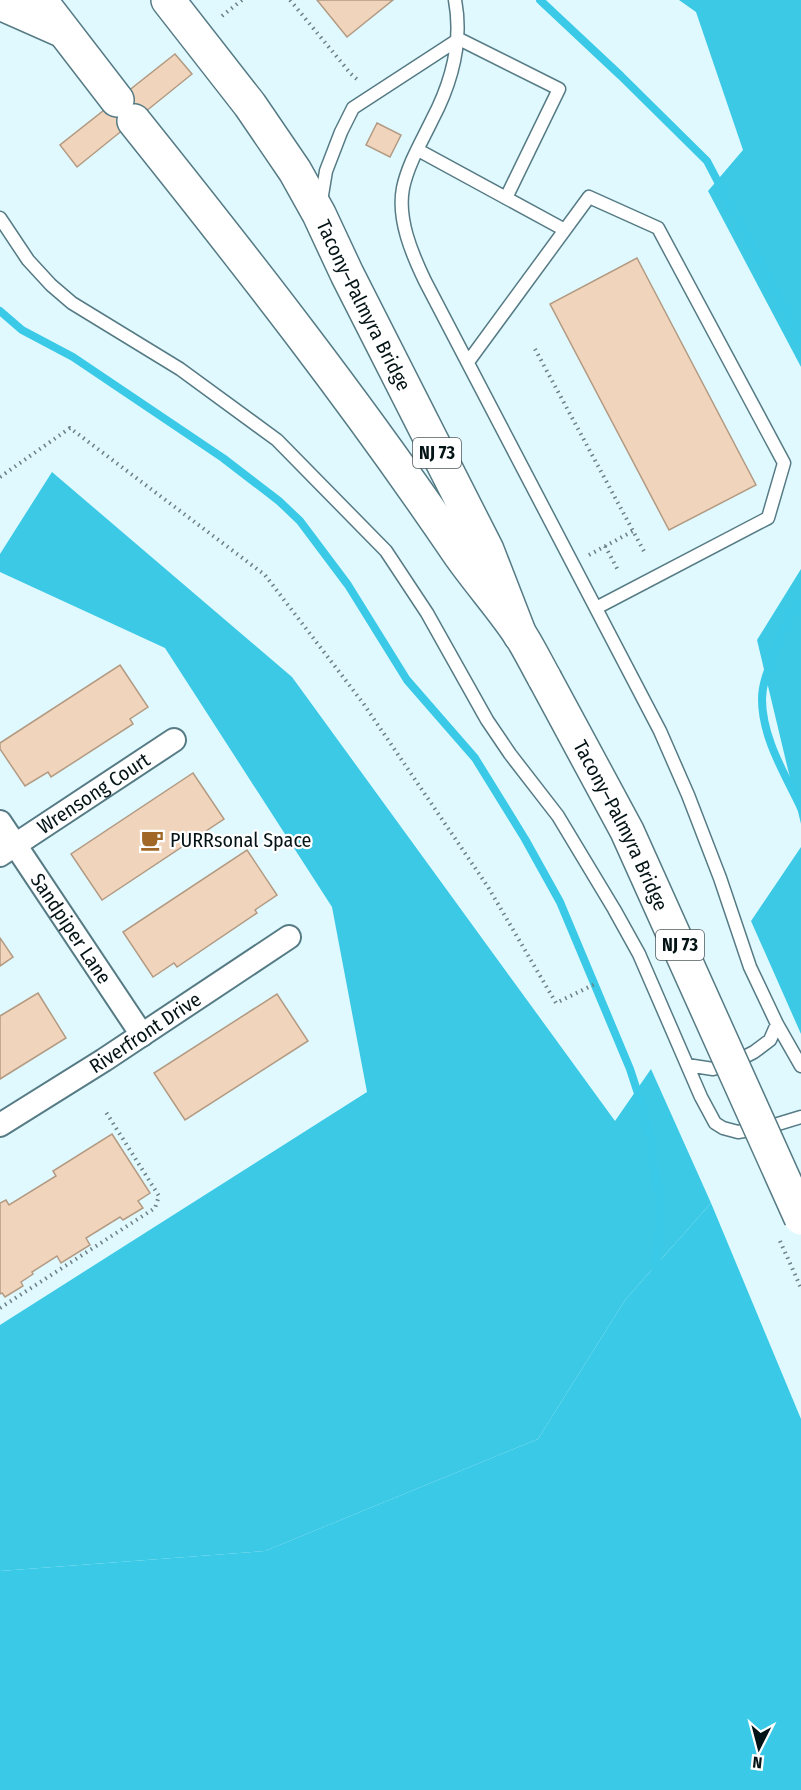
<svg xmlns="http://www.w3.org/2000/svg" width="801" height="1790" font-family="'Fira Sans Condensed',sans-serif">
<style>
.forest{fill:#3bc9e6}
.water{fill:#3ac9e6}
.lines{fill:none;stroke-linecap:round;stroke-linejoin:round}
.stream{stroke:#3ac9e6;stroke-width:8}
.building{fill:#f0d5bc;stroke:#b39a82;stroke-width:1.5}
.lane-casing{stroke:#567b85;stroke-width:15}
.street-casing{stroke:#567b85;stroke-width:26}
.highway-casing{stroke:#567b85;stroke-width:36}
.path{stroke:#6d8085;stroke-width:4;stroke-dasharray:1.5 4.5;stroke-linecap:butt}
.lane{stroke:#fff;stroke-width:12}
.street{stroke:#fff;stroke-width:22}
.highway{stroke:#fff;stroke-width:33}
.highway-bridge-casing{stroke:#567b85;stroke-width:36;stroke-linecap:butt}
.path-bridge{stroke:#6d8085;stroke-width:4;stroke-dasharray:1.5 4.5;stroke-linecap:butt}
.highway-bridge{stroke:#fff;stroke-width:33}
.labels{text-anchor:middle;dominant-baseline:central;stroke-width:4.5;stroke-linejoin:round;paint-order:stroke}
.shield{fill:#fff;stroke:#4f5a5c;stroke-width:1.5}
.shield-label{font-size:18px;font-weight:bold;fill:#041316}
.street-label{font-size:20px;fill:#041316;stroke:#fff}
.poi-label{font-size:20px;fill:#041316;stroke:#fff;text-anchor:start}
</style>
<rect width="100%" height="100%" fill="#e0f9ff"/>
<path class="forest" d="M679 0H801V367L708 191 743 150 696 12Z
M52 472 292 677 615 1121 651 1069 711 1203 625 1300 538 1439 265 1551 0 1571V1325L367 1092 332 907 165 648 0 572V554Z
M801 569V824L757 640Z
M801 847V1034L751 921Z"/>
<path class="water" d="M711 1203 801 1419V1790H0V1571L265 1551 538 1439 625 1300Z"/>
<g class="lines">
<path class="stream" d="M540 0 621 76 707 161 801 340
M0 311 22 330 73 357 223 458 279 501 300 521 348 585 407 680 475 758 525 839 560 902 630 1069 645 1115 653 1153 659 1204 656 1275
M801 600C789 615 780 636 774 654 769 668 762 683 762 699 762 738 785 774 801 808"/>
</g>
<path class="building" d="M317 0H393L347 37Z
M175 54 192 74 77 167 60 145Z
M377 123 401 135 390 157 366 145Z
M637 258 756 485 669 530 550 304Z
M120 665 148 707 130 719 133 724 51 777 48 772 25 786 0 749V743Z
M193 773 224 819 102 900 71 854Z
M247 850 277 895 255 910 257 913 177 967 174 963 153 977 123 932Z
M0 938 13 957 0 966Z
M38 993 66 1038 0 1079V1016Z
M277 994 308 1041 185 1120 154 1073Z
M112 1134 150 1193 138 1201 143 1208 123 1220 120 1217 86 1238 90 1245 61 1263 57 1256 32 1272 33 1274 21 1282 23 1286 5 1297 2 1293 0 1294V1203L6 1200 9 1205 56 1176 53 1171Z"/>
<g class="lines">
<g class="lane-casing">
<path id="lane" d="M455 0C463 42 452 82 432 120 422 141 408 164 403 188 397 219 412 254 425 281L660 731 688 795 720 878 750 967 777 1024 801 1066
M418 150 565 230
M321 201 326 171 341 132 353 108 459 39 559 89 506 198
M0 218 28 260 51 285 72 303 180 369 277 440 386 551 427 613 487 720 510 754 558 816 614 909 639 954 701 1097 715 1123 723 1128 738 1132 768 1127 801 1117
M468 362 589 197 658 228 784 463 768 518 596 608
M687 1065 713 1069 731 1064 754 1052 770 1040 777 1024"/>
</g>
<g class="street-casing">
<g id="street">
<path id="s1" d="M0 822 142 1035"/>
<path id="s2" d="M0 855 174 740"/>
<path id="s3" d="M0 1125 104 1060 289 937"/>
</g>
</g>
<g class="highway-casing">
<g id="highway">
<path d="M40 0 117 100"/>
<path id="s4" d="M168 0 250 105 295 171 319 214 347 274 487 550 520 635"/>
<path d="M0 3 61 30"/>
<path d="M134 121C246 261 357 403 458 552 478 581 502 607 521 636 530 650 537 665 545 679"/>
</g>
</g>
<path class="path" d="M290 0 351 74 360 82
M222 16 242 0
M535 349 646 555
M0 477 70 428 265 575 363 703 488 887 556 1003 595 984
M605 546 619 572
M589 555 633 531
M0 1308 155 1208 159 1196 104 1109"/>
<use href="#lane" class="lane"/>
<use href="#street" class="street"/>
<use href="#highway" class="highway"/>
<g class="highway-bridge-casing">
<g id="highway-bridge">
<path id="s5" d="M545 679 627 831 801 1218"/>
</g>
</g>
<path class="path-bridge" d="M780 1241 801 1288"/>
<use href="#highway-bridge" class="highway-bridge"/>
</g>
<defs>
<g id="cafe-bare" transform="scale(1.8)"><path d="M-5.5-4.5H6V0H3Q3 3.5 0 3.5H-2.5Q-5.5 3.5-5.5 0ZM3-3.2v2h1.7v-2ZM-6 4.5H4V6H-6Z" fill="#a16727" stroke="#fff" stroke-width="2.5" paint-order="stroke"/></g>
</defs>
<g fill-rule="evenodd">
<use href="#cafe-bare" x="152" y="840"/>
</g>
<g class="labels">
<g class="shield">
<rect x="413" y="438" width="48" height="30" rx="4.5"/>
<rect x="656" y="930" width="48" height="30" rx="4.5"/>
</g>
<g class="shield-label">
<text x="437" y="453">NJ 73</text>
<text x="680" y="945">NJ 73</text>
</g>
<g class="street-label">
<text stroke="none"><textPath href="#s4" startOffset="364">Tacony–Palmyra Bridge</textPath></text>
<text stroke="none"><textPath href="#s2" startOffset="112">Wrensong Court</textPath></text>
<text stroke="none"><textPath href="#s5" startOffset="165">Tacony–Palmyra Bridge</textPath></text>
<text stroke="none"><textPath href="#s1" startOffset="128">Sandpiper Lane</textPath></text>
<text stroke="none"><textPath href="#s3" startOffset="172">Riverfront Drive</textPath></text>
</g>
<g class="poi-label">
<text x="170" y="840">PURRsonal Space</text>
</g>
</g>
<g transform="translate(759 1748) rotate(186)" stroke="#ffffff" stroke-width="4.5" paint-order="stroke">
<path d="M0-4.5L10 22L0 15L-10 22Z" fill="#041316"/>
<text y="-9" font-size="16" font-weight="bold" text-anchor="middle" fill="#041316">N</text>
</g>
</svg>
